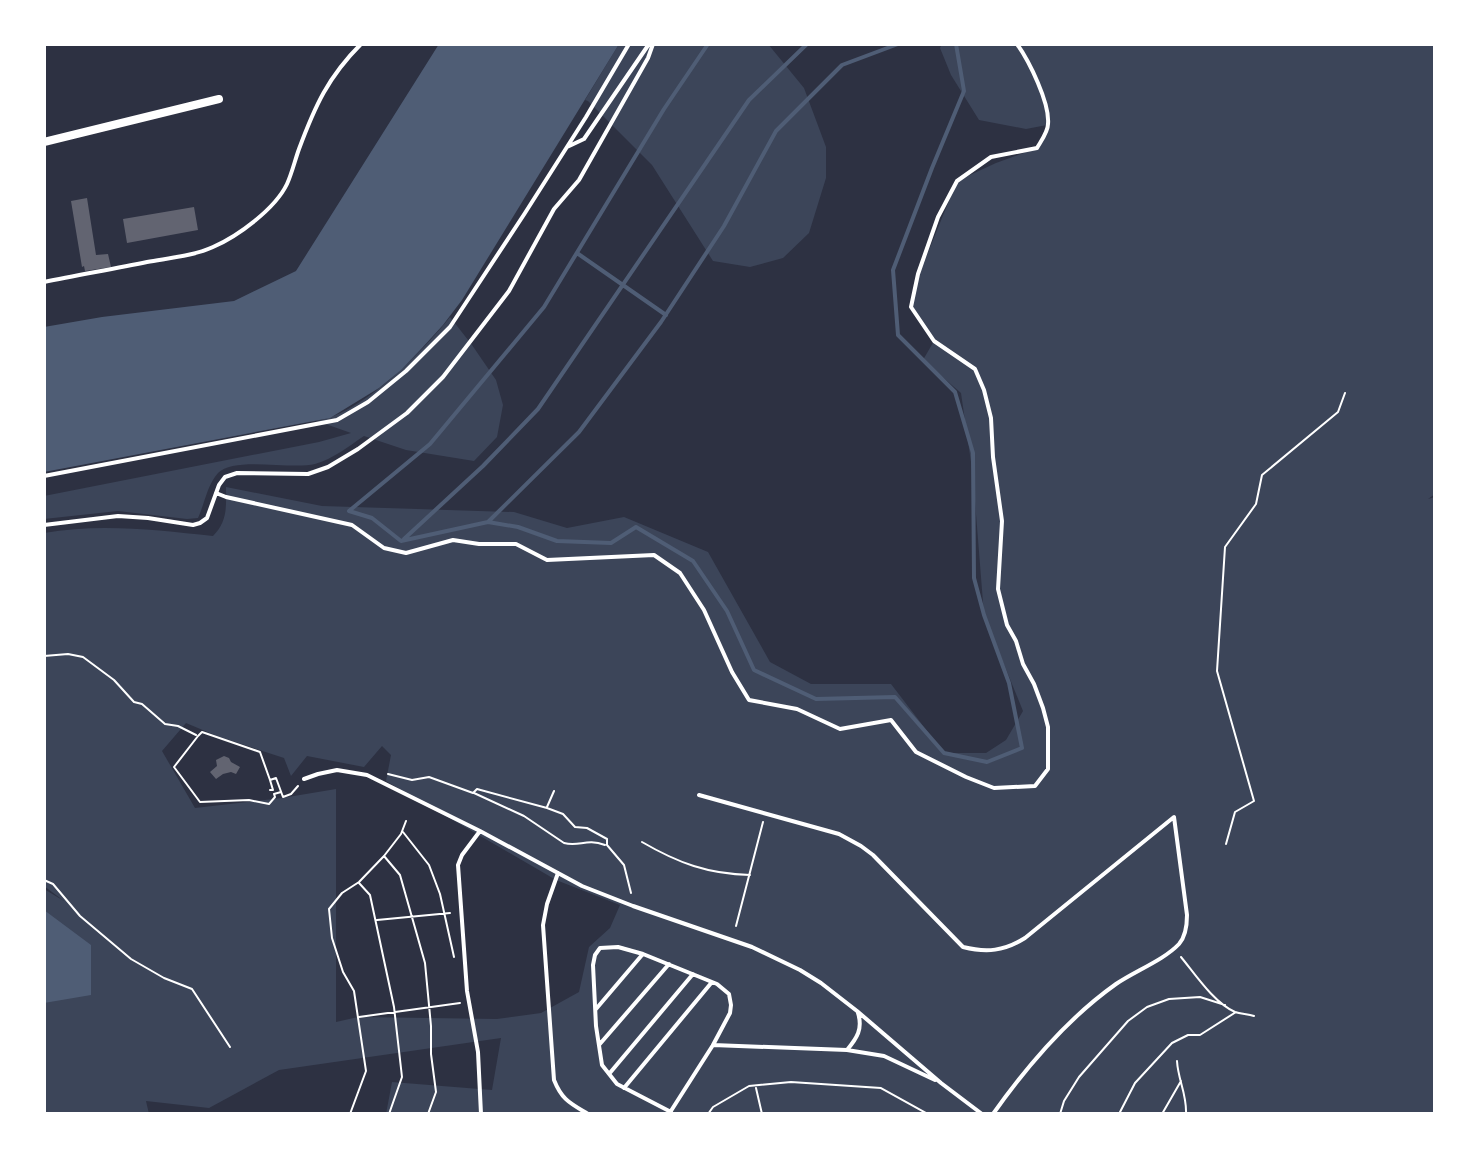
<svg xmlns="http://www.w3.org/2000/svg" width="1479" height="1158" font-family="'Nunito Sans',sans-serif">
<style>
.green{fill:#3c4559;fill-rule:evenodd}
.water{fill:#4f5d75}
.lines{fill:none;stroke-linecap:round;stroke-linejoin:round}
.stream{stroke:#4f5d75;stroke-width:4}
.building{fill:#626471}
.path{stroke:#fff;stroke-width:2}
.service{stroke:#fff;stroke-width:4}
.minor{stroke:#fff;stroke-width:8}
</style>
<rect width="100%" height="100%" fill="#2d3142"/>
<path class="green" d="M619 44H768L804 88 826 147V178L809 233 783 258 750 267 713 261 652 165 588 101 585 100Z
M942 44H1435V494L1428 499 1435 497V1114H386L392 1082 492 1090 501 1038 279 1070 209 1108 146 1101 149 1114H44V889L64 901 44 886V533C100 523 157 530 213 536 228 521 226 506 226 487L322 506 514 512 567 528 624 517 708 552 770 662 811 684H891L944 753H986L1006 740 1023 711 984 615 973 476 961 393 923 360 934 341 911 307 916 282 957 181 996 163 1037 148 1047 125 1026 129 979 120 951 75 940 48ZM186 723 217 736 284 758 291 776 307 756 364 767 382 746 391 755 386 781 556 880 620 905 610 928 589 947 579 992 541 1013 497 1019 358 1017 336 1022V789L282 798 195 808 162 751Z
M450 317 472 345 496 380 503 405 497 437 474 461 406 450 364 436C349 446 333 459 315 464 291 470 234 456 218 473 207 485 205 503 198 518L187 519 118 511 44 519V496L319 442 351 433 317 421C364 412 421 353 450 317Z"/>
<path class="water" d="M439 44H619L462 300 443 325 422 348 401 370 379 388 330 418 44 472V327L102 317 234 301 296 271Z
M44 910 91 945V995L44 1003Z"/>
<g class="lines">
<path class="stream" d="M708 44 664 109 544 307 430 444 349 511 372 518 401 541 488 522 518 527 557 541 611 543 636 527 693 561 727 611 754 670 816 699 895 697 944 753 987 762 1022 748 1009 683 984 615 974 578 973 453 955 392 898 335 893 270 932 168 964 91 956 44
M577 253 666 315
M488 522 579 432 661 322 724 226 776 131 842 65 898 44
M404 539 483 466 538 409 749 100 807 44"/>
</g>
<path class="building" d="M87 198 96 255 108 254 111 267 85 271 84 266 82 267 71 201Z
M194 207 198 230 127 243 123 219Z
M224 756 229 758 231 762 240 767 236 774 231 772 223 774 216 779 210 772 217 766 216 760Z"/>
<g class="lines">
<path class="path" d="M44 656 68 654 83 657 114 680 134 702 142 704 165 724 178 726 196 735
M388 774 412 780 429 777 473 793 477 789 547 808 563 814 575 827 587 828 607 839V845L624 865 631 893
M270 780 260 752 202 732 198 736 174 767 200 802 249 800 269 804 275 797 274 794 281 792
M270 790H273L270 780 276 778 283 797 291 794 298 786
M474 793 524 816 564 843C580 847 586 838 605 845
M547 807 554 791
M403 832 429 865 440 894 454 957
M642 842C678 863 708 874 750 875
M1226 844 1235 812 1254 801 1217 671 1225 547 1256 504 1262 475 1338 412 1345 393
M384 856 400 875 425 963 431 1026V1054L436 1092 428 1114
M44 880 53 884 80 916 131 959 164 978 192 989 230 1047
M359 883 370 895 394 1007 402 1077 389 1114
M377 920 450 913
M736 926 763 822
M1181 957C1195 974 1214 1003 1235 1012 1241 1014 1248 1014 1254 1016
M359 1017 460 1003
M1177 1061C1178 1080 1187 1094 1186 1114
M756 1088 762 1114
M350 1114 366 1071 354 991 343 972 332 938 329 909 342 893 359 882 384 856 401 834 406 821
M708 1114 713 1107 749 1086 791 1082 881 1088 928 1114
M1060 1114 1064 1101 1079 1077 1128 1021 1147 1007 1169 999 1200 997 1225 1005
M1119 1114 1135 1083 1172 1043 1188 1035H1200L1236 1012
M1162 1114 1181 1081"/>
<path class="service" d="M567 147 584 139 649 44
M44 282C78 275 113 269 147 262 169 258 193 256 213 247 238 236 275 209 287 184 292 173 295 160 299 149 315 106 328 77 361 44
M44 476 337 420 368 402 406 371 450 327 525 213 586 117 629 44
M216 493 226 497 352 525 384 548 406 553 453 540 479 544H516L547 560 654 555 680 573 704 610 732 672 749 700 797 709 840 729 891 720 916 752 966 777 994 788 1035 786 1048 769V727L1043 708 1034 684 1023 664 1016 641 1007 625 998 589 1002 521 993 457 991 418 984 390 975 369 934 341 911 307 918 274 938 217 957 181 991 157 1037 148C1041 141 1048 132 1048 124 1050 103 1029 61 1017 44
M44 525 118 516 148 518 193 525 200 523 207 518 219 485 225 477 237 473 308 474 328 467 358 449 407 413 443 377 509 291 554 209 579 180 648 58 653 44
M304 779 318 774 337 770 367 775 480 831 582 886 633 906 752 947 800 970 821 983 857 1011 941 1083 982 1114
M699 795 839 834 861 846 873 855 963 947C987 953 1004 951 1025 938L1174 817 1187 915C1187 925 1186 936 1179 944 1164 960 1135 971 1116 984 1068 1018 1027 1066 993 1114
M480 831 462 855 458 865 467 991 478 1052 481 1114
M558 873 547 904 543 925 554 1080C562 1100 570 1103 588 1114
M596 1009 642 955
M599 1045 669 964
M847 1050C857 1038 863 1029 858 1013
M609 1074 693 974
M624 1088 712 982
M671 1112 617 1084 602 1065 596 1026 593 965 595 955 600 948 618 947 643 954 717 984 729 994 731 1005 730 1013 713 1045
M669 1114 713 1045 847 1050 884 1056 935 1080"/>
<path class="minor" d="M44 142 219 99"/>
</g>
<rect width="1479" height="1158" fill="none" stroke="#ffffff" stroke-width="92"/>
</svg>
